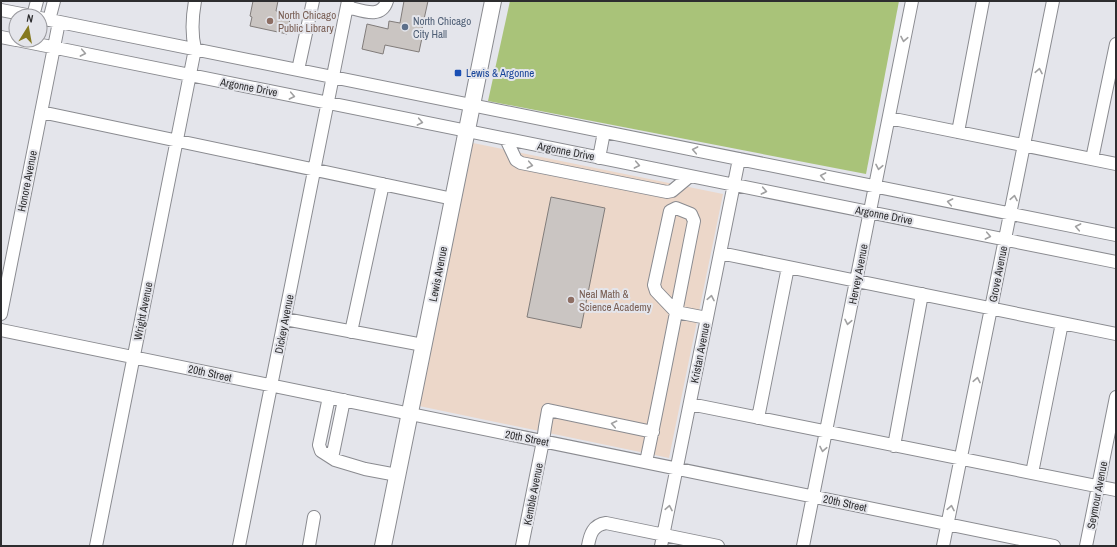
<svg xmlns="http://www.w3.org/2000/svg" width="1117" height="547" font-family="'Archivo Narrow',sans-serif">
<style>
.education{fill:#ecd7c9}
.green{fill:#a9c379}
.building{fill:#cac5c2;stroke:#817c7a}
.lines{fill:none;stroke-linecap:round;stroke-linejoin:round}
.minor-casing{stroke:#8a8b90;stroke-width:14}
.major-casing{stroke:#8a8b90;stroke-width:18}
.minor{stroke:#fff;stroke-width:12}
.major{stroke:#fff;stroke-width:16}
.oneway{stroke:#a0a0a1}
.education-dot{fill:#8d6e63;stroke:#e4e5eb;stroke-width:1.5}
.service-dot{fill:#5c6f8a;stroke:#e4e5eb;stroke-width:1.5}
.transit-dot{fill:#1a4fb4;stroke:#e4e5eb;stroke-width:1.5}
.labels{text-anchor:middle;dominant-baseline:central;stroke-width:4;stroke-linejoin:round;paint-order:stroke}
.education-label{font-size:11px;fill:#785e54;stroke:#e4e5eb;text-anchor:start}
.service-label{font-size:11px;fill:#4e5e75;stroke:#e4e5eb;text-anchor:start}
.transit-label{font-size:11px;fill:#164399;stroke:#e4e5eb;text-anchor:start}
.street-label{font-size:11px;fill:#2d2d2f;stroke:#e4e5eb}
</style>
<rect width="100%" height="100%" fill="#e4e5eb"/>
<path class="education" d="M473 143 723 194 669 458 419 406Z"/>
<path class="green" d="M510 1H899L866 174 488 101Z"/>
<path class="building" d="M253 1H278L276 11 291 14 287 34 250 26 252 17 250 16Z
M404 1H428L421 33H423L419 52 385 45 383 54 362 49 367 24 388 29 389 21 400 23Z
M551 197 605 208 581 328 527 317Z"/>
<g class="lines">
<g class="minor-casing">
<path id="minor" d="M347 7C361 10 381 20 387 1
M1 10 32 16
M33 16 37 1
M40 18 1116 235
M49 20 54 1
M1 37 16 40
M17 40 1116 262
M298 70 313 1
M41 112 453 199
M889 118 1116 164
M958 132 983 1
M506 139 516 160 521 163 667 192 672 191 690 176
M599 158 604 132
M1092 159 1116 44
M720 253 1116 334
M1 314 59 22
M285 319 423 345
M1 330 1054 546
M351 332 383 184
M329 397 319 445 321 451 335 460 365 469 397 475
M690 404 1116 490
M758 418 788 267
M894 446 922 294
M332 458 344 400
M646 462C663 382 678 301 694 221L691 214 676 208 670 211 654 285 656 291 676 312 707 318
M1032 473 1062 323
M96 546 195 49C191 33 192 18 195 1
M239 546 348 1
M309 546 314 517
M522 546 543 441 545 427 548 410 653 432
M588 546C590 534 593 525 606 523L718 546
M661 546 739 159
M803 546 912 1
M943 546 1053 1
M1086 546 1116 397"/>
</g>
<g class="major-casing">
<path id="major" d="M383 546 493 1"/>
</g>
<use href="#minor" class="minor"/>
<use href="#major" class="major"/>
</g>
<defs><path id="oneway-chevron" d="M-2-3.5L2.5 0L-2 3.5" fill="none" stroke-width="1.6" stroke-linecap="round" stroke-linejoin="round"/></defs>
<g class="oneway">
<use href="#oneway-chevron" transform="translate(904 39) rotate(101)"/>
<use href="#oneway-chevron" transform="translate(83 53) rotate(11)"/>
<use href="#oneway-chevron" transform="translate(1039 71) rotate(-79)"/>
<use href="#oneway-chevron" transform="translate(292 96) rotate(11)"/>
<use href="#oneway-chevron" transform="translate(420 122) rotate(11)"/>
<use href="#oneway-chevron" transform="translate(695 150) rotate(-169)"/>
<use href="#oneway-chevron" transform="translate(530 165) rotate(11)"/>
<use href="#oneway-chevron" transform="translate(637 165) rotate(11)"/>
<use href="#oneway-chevron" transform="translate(879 167) rotate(101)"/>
<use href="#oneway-chevron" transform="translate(823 176) rotate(-169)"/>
<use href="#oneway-chevron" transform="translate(764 191) rotate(11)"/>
<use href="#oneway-chevron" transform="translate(1014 198) rotate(-79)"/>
<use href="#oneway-chevron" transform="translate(950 202) rotate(-169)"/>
<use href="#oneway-chevron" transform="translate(1078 227) rotate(-169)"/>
<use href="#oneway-chevron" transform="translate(988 236) rotate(11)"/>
<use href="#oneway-chevron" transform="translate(711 298) rotate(-79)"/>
<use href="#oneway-chevron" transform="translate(848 322) rotate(101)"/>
<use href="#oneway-chevron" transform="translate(977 380) rotate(-79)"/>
<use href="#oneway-chevron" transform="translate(614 424) rotate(-168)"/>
<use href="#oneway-chevron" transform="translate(823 449) rotate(101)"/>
<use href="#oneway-chevron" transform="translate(669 508) rotate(-79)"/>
<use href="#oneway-chevron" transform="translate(951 508) rotate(-79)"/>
</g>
<g class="education-dot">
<circle cx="270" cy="21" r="4"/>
<circle cx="571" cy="300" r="4"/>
</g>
<circle class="service-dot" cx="405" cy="27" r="4"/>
<rect class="transit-dot" x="454" y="69" width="8" height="8" rx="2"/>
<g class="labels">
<g class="education-label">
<text x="278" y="15">North Chicago<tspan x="278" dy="13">Public Library</tspan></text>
<text x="579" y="294">Neal Math &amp;<tspan x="579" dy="13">Science Academy</tspan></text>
</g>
<g class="service-label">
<text x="413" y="21">North Chicago<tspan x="413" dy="13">City Hall</tspan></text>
</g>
<g class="transit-label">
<text x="466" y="73">Lewis &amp; Argonne</text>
</g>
<g class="street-label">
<text transform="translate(249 87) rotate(11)">Argonne Drive</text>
<text transform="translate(566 151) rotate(11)">Argonne Drive</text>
<text transform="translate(27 181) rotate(-79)">Honore Avenue</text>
<text transform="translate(884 215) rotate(11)">Argonne Drive</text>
<text transform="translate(438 274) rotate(-79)">Lewis Avenue</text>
<text transform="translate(858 274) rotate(-79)">Hervey Avenue</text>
<text transform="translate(998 274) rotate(-79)">Grove Avenue</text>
<text transform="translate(143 311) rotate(-79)">Wright Avenue</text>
<text transform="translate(284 324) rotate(-79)">Dickey Avenue</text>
<text transform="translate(700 353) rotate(-79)">Kristan Avenue</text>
<text transform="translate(210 373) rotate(12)">20th Street</text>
<text transform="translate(527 438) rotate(11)">20th Street</text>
<text transform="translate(533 494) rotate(-79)">Kemble Avenue</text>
<text transform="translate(1097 495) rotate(-79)">Seymour Avenue</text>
<text transform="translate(845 503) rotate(12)">20th Street</text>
</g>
</g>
<rect width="1117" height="547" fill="none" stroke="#2d2d2f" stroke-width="4"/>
<g transform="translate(28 28) rotate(11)"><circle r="19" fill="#e4e5eb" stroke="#9b9ba0"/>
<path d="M0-3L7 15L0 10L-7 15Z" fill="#85791f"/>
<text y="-6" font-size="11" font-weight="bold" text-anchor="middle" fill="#2d2d2f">N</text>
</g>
</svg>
